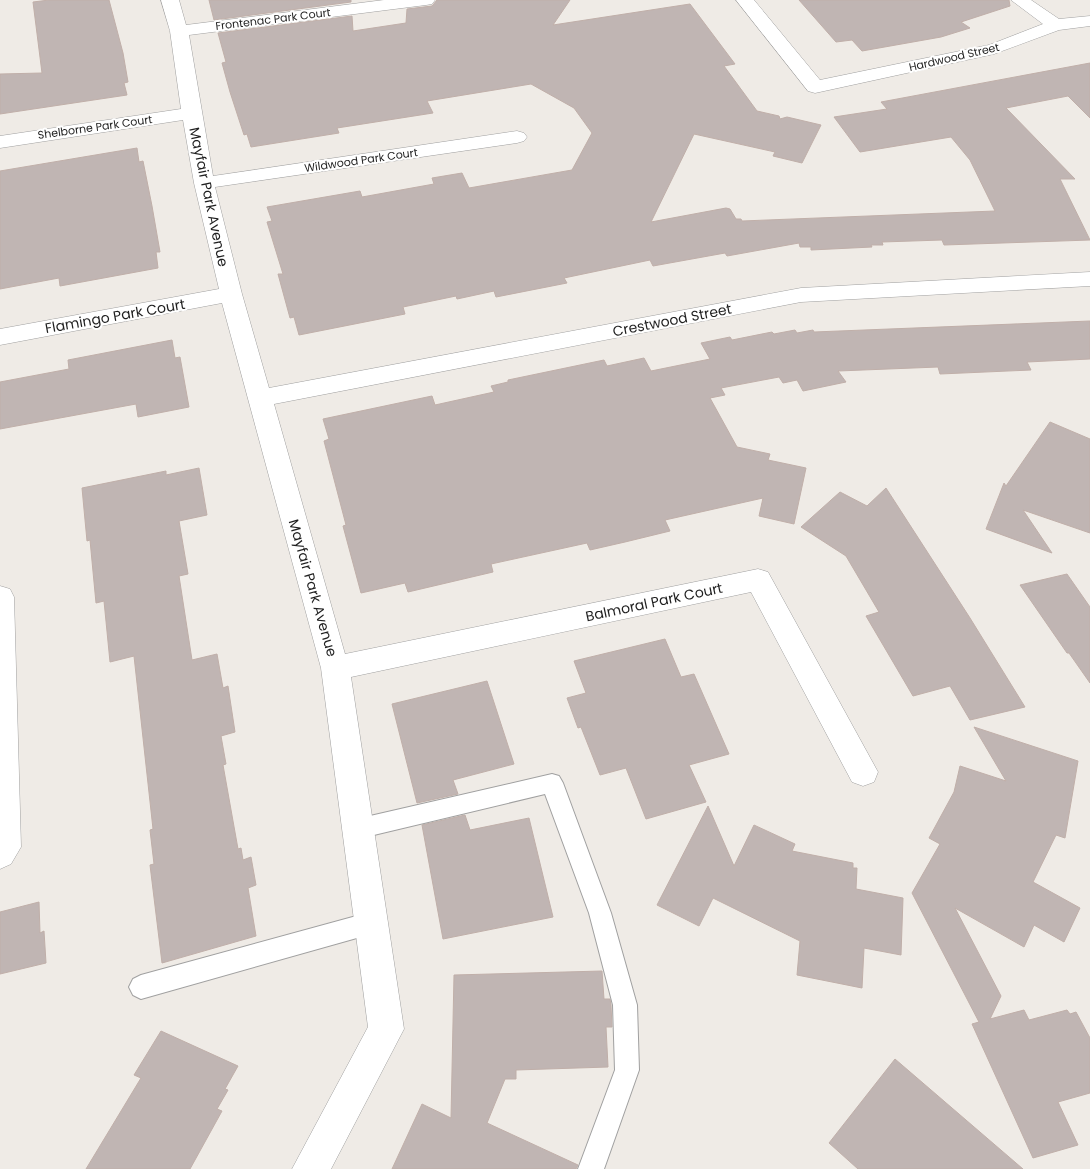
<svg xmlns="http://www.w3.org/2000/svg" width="1090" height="1169" font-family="Poppins,sans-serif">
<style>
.building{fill:#c0b5b3;stroke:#c0afa9}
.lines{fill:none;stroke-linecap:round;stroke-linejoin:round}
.service-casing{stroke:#a0a0a0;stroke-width:2}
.minor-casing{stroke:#a0a0a0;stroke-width:1}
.service{fill:#fff;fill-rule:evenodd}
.minor{fill:#fff;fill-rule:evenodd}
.labels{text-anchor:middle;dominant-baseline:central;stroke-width:4;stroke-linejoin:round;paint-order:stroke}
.far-street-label{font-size:11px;fill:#1f1f1f;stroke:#fff}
.street-label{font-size:14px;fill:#1f1f1f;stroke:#fff}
</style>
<rect width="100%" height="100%" fill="#efebe6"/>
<path class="building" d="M49 0H109L123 53 128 82 124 83 127 95 0 114V74L42 73 33 2Z
M209 0H351V2L214 20Z
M437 0H570L553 25 690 4 735 64 724 66 757 111 779 116 780 119 787 117 821 125 802 163 773 156 775 152 694 134 651 222 726 208 730 209 736 219H741L742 221 995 211 970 160 951 137 860 152 834 117 887 109 881 102 1090 63V118L1068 96 1006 108 1075 179H1060L1090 240 944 245 942 240 882 242 883 245H871L872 247 811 250V247H800L799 243 727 256 725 253 653 266 650 260 564 278 567 283 496 297 494 291 457 299 456 296 403 307 405 314 299 335 294 317 290 318 278 274H283L267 222 272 221 267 207 360 191 362 197 434 184 432 178 462 173 469 188 572 170 592 133 574 108 531 84 427 101 433 113 337 128 339 133 251 147 247 134 244 135 230 92 222 63 226 62 218 33 352 16 353 31 406 23 407 9 432 6Z
M799 0H1009L1010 6 961 22 970 28 941 37 862 51 852 40 836 42Z
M137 148 139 162 143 161 152 206 160 252H156L158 268 60 286 59 278 0 289V171Z
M1090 321V359L1027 362 1031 370 940 374 938 367 838 371 846 382 803 391 797 380 783 383 779 377 721 388 725 395 710 398 737 447 770 454 768 460 806 468 794 524 759 516 763 498 665 520 670 531 625 542 590 550 587 543 491 564 493 572 408 592 405 583 361 593 343 526 346 525 324 441 329 439 323 419 432 396 435 405 494 392 491 386 508 382V380L604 360 607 366 644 358 651 371 710 359 701 343 730 337 732 340 772 332 774 334 795 330 797 333 813 330 814 332Z
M172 340 175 358 180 357 189 407 138 417 136 404 0 429V382L69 369 68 360Z
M1050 422 1090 439V533L1023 510 1052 553 986 529 1004 483 1006 486Z
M199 468 207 515 179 521 188 574 179 576 192 660 217 654 223 688 228 686 235 732 221 736 226 764 223 765 238 849 241 848 243 860 251 857 256 885 248 888 256 936 162 963 150 865 154 864 150 830 153 829 134 656 110 662 104 601 96 603 90 540 87 541 82 488 166 471V475Z
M886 488 970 618 1025 707 970 720 950 686 913 696 866 616 879 612 846 556 801 527 840 492 867 506Z
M1067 574 1090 607V683L1069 653H1067L1020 585Z
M665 639 681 677 694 674 729 754 689 765 706 802 646 819 626 768 600 775 581 727 578 728 567 698 586 693 574 661Z
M487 681 514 764 453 780 458 794 417 803 392 704Z
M974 727 1078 761 1065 838 1056 835 1033 882 1080 908 1064 942 1034 925 1024 947 955 908 1001 996 990 1019 1024 1010 1029 1020 1067 1010 1070 1014 1076 1012 1090 1038V1093L1058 1102 1078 1145 1033 1158 972 1024 979 1022 912 893 940 844 929 838 954 792 960 766 1006 781Z
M708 806 734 866 754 825 795 844 792 851 853 863V868H857L856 889 903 898 901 955 864 948 862 988 797 975 800 941 713 898 699 926 657 905Z
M465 815 470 830 529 818 553 917 443 939 422 825Z
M39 902 40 933 44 931 46 963 0 974V912Z
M602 971 604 999H610L611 1005 612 1027H606L608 1067 516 1070V1079H505L487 1123 578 1165 576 1169H392L422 1104 451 1118 454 975Z
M161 1031 238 1066 225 1089 228 1090 217 1109 222 1111 190 1169H86L141 1078 134 1075Z
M895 1059 1023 1169H858L829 1143Z"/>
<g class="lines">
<g class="service-casing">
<path id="service" d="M552 774 559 776 563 783 611 913 637 1005 639 1070 604 1169H578L615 1070 613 1005 589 913 545 794 357 839 349 836 346 829 349 822 357 819Z
M371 912 379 915 382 923 379 931 371 934 141 999 133 995 129 987 133 979 141 975Z"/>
</g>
<g class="minor-casing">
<path id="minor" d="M161 0H179L186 25 384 0H435L432 4 426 5 189 35 213 176 517 131 524 133 527 137 524 141 517 143 215 187 242 294 269 388 801 288 1090 272V286L801 302 274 404 345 654 758 569 768 572 878 772 874 782 863 786 852 782 751 592 351 677 404 1029 331 1169H292L368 1027 321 668 222 303 0 345V329L219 289 194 183 183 120 0 148V136L181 109 170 31Z
M736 0H754L820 80 989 45 1043 24 1011 0H1031L1059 19 1090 16V26L1059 30 994 54 815 93 808 91Z
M0 586 10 589 14 597 21 847 11 864 0 869Z"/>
</g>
<use href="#service" class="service"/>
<use href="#minor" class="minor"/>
</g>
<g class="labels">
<g class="far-street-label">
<text transform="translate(273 19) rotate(-7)">Frontenac Park Court</text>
<text transform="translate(954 57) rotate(-13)">Hardwood Street</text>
<text transform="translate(95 127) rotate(-8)">Shelborne Park Court</text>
<text transform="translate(361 160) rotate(-8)">Wildwood Park Court</text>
</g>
<g class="street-label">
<text transform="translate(209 197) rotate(78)">Mayfair Park Avenue</text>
<text transform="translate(115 316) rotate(-10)">Flamingo Park Court</text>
<text transform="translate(672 320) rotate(-11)">Crestwood Street</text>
<text transform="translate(313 588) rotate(74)">Mayfair Park Avenue</text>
<text transform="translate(654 602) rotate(-12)">Balmoral Park Court</text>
</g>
</g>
</svg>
